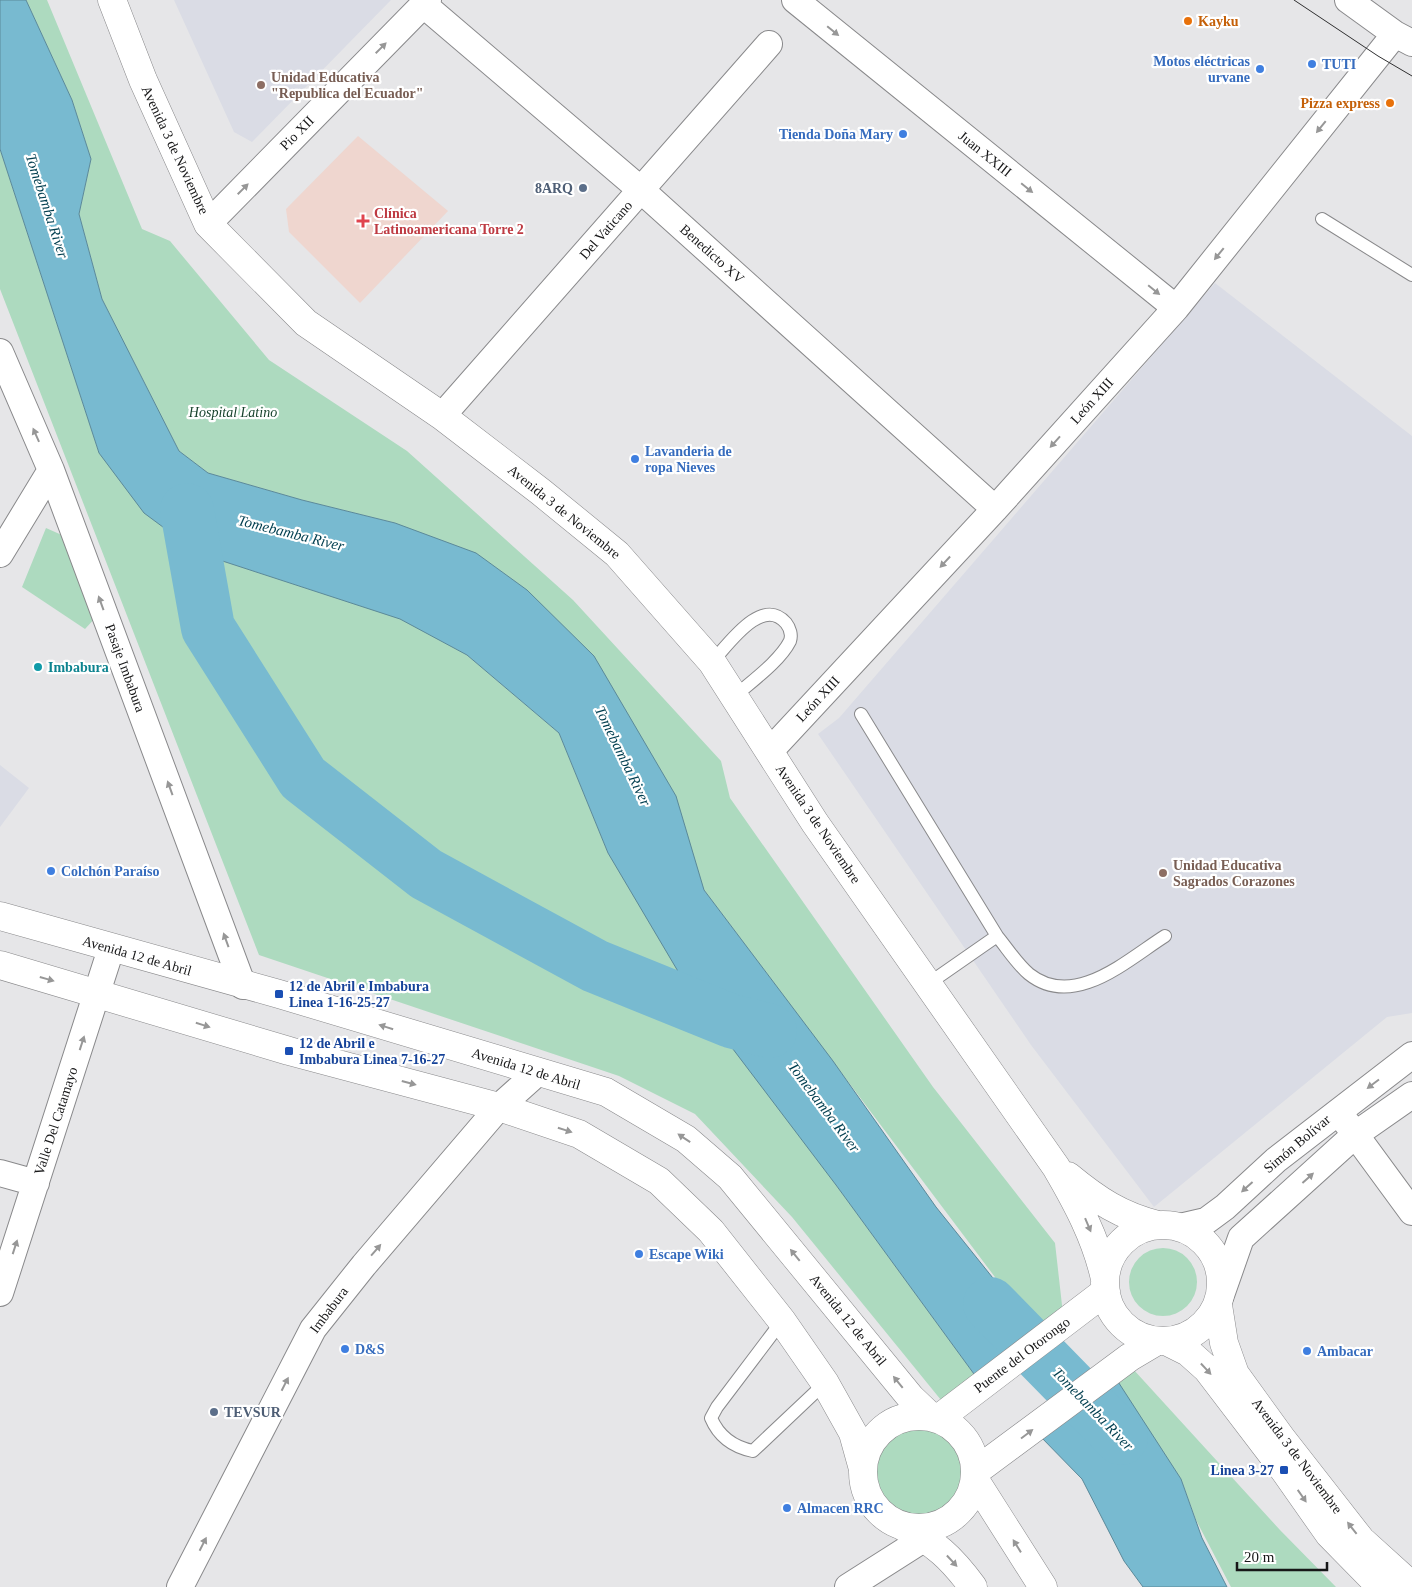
<svg xmlns="http://www.w3.org/2000/svg" width="1412" height="1587" font-family="'Times New Roman',serif">
<style>
.built{fill:#dadce5}
.medical{fill:#efd6cf}
.green{fill:#addabf}
.water{fill:#78bad0;stroke:#5b8999}
.lines{fill:none;stroke-linecap:round;stroke-linejoin:round}
.river{stroke:#78bad0;stroke-width:54}
.lane-casing{stroke:#89898b;stroke-width:14}
.street-casing{stroke:#89898b;stroke-width:28}
.secondary-casing{stroke:#89898b;stroke-width:29}
.lane{stroke:#fff;stroke-width:12}
.street{stroke:#fff;stroke-width:26}
.secondary{stroke:#fff;stroke-width:28}
.tram{stroke:#2f2f30;stroke-width:1}
.oneway{fill:#979797}
.food-dot{fill:#e8710a;stroke:#fff;stroke-width:2}
.shop-dot{fill:#3f7fe0;stroke:#fff;stroke-width:2}
.education-dot{fill:#8d6e63;stroke:#fff;stroke-width:2}
.service-dot{fill:#5c6f8a;stroke:#fff;stroke-width:2}
.health-dot{fill:#e0444e;stroke:#fff;stroke-width:2}
.culture-dot{fill:#0f9aa8;stroke:#fff;stroke-width:2}
.transit-dot{fill:#1a4fb4;stroke:#fff;stroke-width:2}
.labels{text-anchor:middle;dominant-baseline:central;stroke-width:4.5;stroke-linejoin:round;paint-order:stroke}
.food-label{font-size:14px;font-weight:bold;fill:#c56008;stroke:#fff;text-anchor:start}
.shop-label{font-size:14px;font-weight:bold;fill:#366cbe;stroke:#fff;text-anchor:start}
.education-label{font-size:14px;font-weight:bold;fill:#785e54;stroke:#fff;text-anchor:start}
.street-label{font-size:14px;fill:#171718;stroke:#fff}
.service-label{font-size:14px;font-weight:bold;fill:#4e5e75;stroke:#fff;text-anchor:end}
.health-label{font-size:14px;font-weight:bold;fill:#be3a42;stroke:#fff;text-anchor:start}
.park-label{font-size:14px;font-style:italic;fill:#18432d;stroke:#fff}
.culture-label{font-size:14px;font-weight:bold;fill:#0d838f;stroke:#fff;text-anchor:start}
.transit-label{font-size:14px;font-weight:bold;fill:#164399;stroke:#fff;text-anchor:start}
.water-label{font-size:15px;font-style:italic;fill:#003e4f;stroke:#fff}
</style>
<rect width="100%" height="100%" fill="#e6e6e8"/>
<path class="built" d="M174 0H391L252 142 234 132Z
M1215 283 1412 436V1013L1387 1017 1154 1207 1031 1045 818 734 839 718Z
M0 765 29 788 0 827Z"/>
<path class="medical" d="M358 136 448 211 360 303 289 232 286 209Z"/>
<path class="green" d="M26 0H47L142 229 170 241 269 360 407 451 573 600 721 761 730 798 933 1087 1055 1243 1063 1314 1037 1333 704 890 395 523 302 500 208 473 179 451 102 299 79 214 91 159 72 100Z
M0 149 99 453 198 553 400 618 467 655 559 733 608 853 836 1185 974 1374 941 1400 792 1217 695 1114 619 1076 259 955 0 289Z
M46 528 64 536 97 616 85 629 22 587Z
M1129 1282a34 34 0 1 1 68 0a34 34 0 1 1-68 0Z
M1133 1369 1280 1530 1336 1587H1231L1196 1520 1181 1479 1118 1383Z
M867 1472a52 52 0 1 1 104 0a52 52 0 1 1-104 0Z"/>
<path class="water" d="M0 0H26L72 100 91 159 79 214 102 299 179 451 208 473 302 500 395 523 476 553 527 590 594 656 676 796 704 890 833 1061 936 1207 1037 1333 974 1374 836 1185 692 995 608 853 559 733 467 655 400 619 198 553 144 513 99 453 0 149Z
M1115 1377 1181 1479 1202 1538 1227 1587H1143L1124 1561 1082 1479 1039 1435Z"/>
<g class="lines">
<path class="river" d="M187 510 208 628 303 778 426 874 595 966 731 1021 770 1031
M990 1304 1121 1438"/>
<g class="lane-casing">
<path id="lane" d="M1322 219 1412 275
M712 662C728 645 762 595 786 623 790 628 792 635 790 641 780 661 752 681 735 696
M861 714 997 936 928 984
M997 936C1007 948 1017 964 1029 974 1074 1010 1127 960 1165 936
M782 1321 717 1407 711 1418C719 1437 733 1447 753 1451L825 1383"/>
</g>
<g class="street-casing">
<path id="street" d="M795 0 1176 308
M1348 0 1395 34 1412 43
M424 5 641 190 995 509
M208 224 428 0
M0 352 51 470 243 986
M442 416 769 44
M0 554 51 470
M770 751 995 509 1176 308 1395 34
M1346 1122 1412 1212
M0 1173 36 1183
M1180 1227 1206 1221 1225 1207 1276 1160 1412 1055
M0 1293 111 949
M1220 1298 1241 1238 1356 1134 1412 1095
M180 1587 313 1329 364 1265 499 1107 537 1073
M848 1587 925 1538"/>
</g>
<g class="secondary-casing">
<path id="secondary" d="M112 0 143 80 208 224 306 323 442 416 541 492 617 554 712 662 815 823 1056 1167C1077 1203 1096 1238 1105 1279
M0 916 279 994 606 1092 686 1139 730 1177 911 1398 931 1417
M0 965 289 1051 499 1107 579 1134 659 1181 711 1231 782 1321 825 1383 853 1433 863 1469
M1068 1176C1097 1200 1121 1216 1158 1225
M1105 1283a58 58 0 1 1 116 0a58 58 0 1 1-116 0Z
M1218 1305 1224 1343 1235 1374 1282 1439 1361 1540 1412 1586
M1166 1341 1188 1352 1207 1369 1284 1470 1329 1534 1381 1587
M863 1472a56 56 0 1 1 112 0a56 56 0 1 1-112 0Z
M938 1419 1106 1291
M976 1471 1130 1357 1157 1341
M975 1480 1043 1587
M902 1526C936 1544 950 1556 973 1587"/>
</g>
<use href="#lane" class="lane"/>
<use href="#street" class="street"/>
<use href="#secondary" class="secondary"/>
<path class="tram" d="M1294 0 1378 56 1412 76"/>
</g>
<defs><path id="oneway-solid" d="M-6-.8H1V-3.2L6.5 0L1 3.2V.8H-6Z" transform="scale(1.25)"/></defs>
<g class="oneway">
<use href="#oneway-solid" transform="translate(833 31) rotate(39)"/>
<use href="#oneway-solid" transform="translate(381 48) rotate(-45)"/>
<use href="#oneway-solid" transform="translate(1321 127) rotate(129)"/>
<use href="#oneway-solid" transform="translate(1027 188) rotate(39)"/>
<use href="#oneway-solid" transform="translate(243 189) rotate(-45)"/>
<use href="#oneway-solid" transform="translate(1219 254) rotate(129)"/>
<use href="#oneway-solid" transform="translate(1154 290) rotate(39)"/>
<use href="#oneway-solid" transform="translate(36 435) rotate(-114)"/>
<use href="#oneway-solid" transform="translate(1055 442) rotate(132)"/>
<use href="#oneway-solid" transform="translate(945 562) rotate(133)"/>
<use href="#oneway-solid" transform="translate(101 603) rotate(-110)"/>
<use href="#oneway-solid" transform="translate(170 788) rotate(-110)"/>
<use href="#oneway-solid" transform="translate(226 940) rotate(-110)"/>
<use href="#oneway-solid" transform="translate(47 979) rotate(16)"/>
<use href="#oneway-solid" transform="translate(203 1025) rotate(17)"/>
<use href="#oneway-solid" transform="translate(386 1027) rotate(-163)"/>
<use href="#oneway-solid" transform="translate(82 1043) rotate(-72)"/>
<use href="#oneway-solid" transform="translate(409 1083) rotate(15)"/>
<use href="#oneway-solid" transform="translate(1373 1084) rotate(143)"/>
<use href="#oneway-solid" transform="translate(565 1130) rotate(18)"/>
<use href="#oneway-solid" transform="translate(684 1138) rotate(-146)"/>
<use href="#oneway-solid" transform="translate(1308 1178) rotate(-42)"/>
<use href="#oneway-solid" transform="translate(1247 1187) rotate(138)"/>
<use href="#oneway-solid" transform="translate(1088 1225) rotate(67)"/>
<use href="#oneway-solid" transform="translate(15 1247) rotate(-72)"/>
<use href="#oneway-solid" transform="translate(376 1250) rotate(-49)"/>
<use href="#oneway-solid" transform="translate(795 1255) rotate(-129)"/>
<use href="#oneway-solid" transform="translate(1206 1369) rotate(47)"/>
<use href="#oneway-solid" transform="translate(898 1382) rotate(-129)"/>
<use href="#oneway-solid" transform="translate(285 1384) rotate(-63)"/>
<use href="#oneway-solid" transform="translate(1027 1434) rotate(-37)"/>
<use href="#oneway-solid" transform="translate(1302 1496) rotate(55)"/>
<use href="#oneway-solid" transform="translate(1352 1528) rotate(-128)"/>
<use href="#oneway-solid" transform="translate(203 1544) rotate(-63)"/>
<use href="#oneway-solid" transform="translate(1017 1546) rotate(-122)"/>
<use href="#oneway-solid" transform="translate(952 1561) rotate(47)"/>
</g>
<g class="food-dot">
<circle cx="1188" cy="21" r="5"/>
<circle cx="1390" cy="103" r="5"/>
</g>
<g class="shop-dot">
<circle cx="1312" cy="64" r="5"/>
<circle cx="1260" cy="69" r="5"/>
<circle cx="903" cy="134" r="5"/>
<circle cx="635" cy="459" r="5"/>
<circle cx="51" cy="871" r="5"/>
<circle cx="639" cy="1254" r="5"/>
<circle cx="345" cy="1349" r="5"/>
<circle cx="1307" cy="1351" r="5"/>
<circle cx="787" cy="1508" r="5"/>
</g>
<g class="education-dot">
<circle cx="261" cy="85" r="5"/>
<circle cx="1163" cy="873" r="5"/>
</g>
<g class="service-dot">
<circle cx="583" cy="188" r="5"/>
<circle cx="214" cy="1412" r="5"/>
</g>
<path class="health-dot" d="M360.5 213.5h5v5h5v5h-5v5h-5v-5h-5v-5h5z"/>
<circle class="culture-dot" cx="38" cy="667" r="5"/>
<g class="transit-dot">
<rect x="274" y="989" width="10" height="10" rx="2.5"/>
<rect x="284" y="1046" width="10" height="10" rx="2.5"/>
<rect x="1279" y="1465" width="10" height="10" rx="2.5"/>
</g>
<g class="labels">
<g class="food-label">
<text x="1198" y="21">Kayku</text>
<text x="1380" y="103" text-anchor="end">Pizza express</text>
</g>
<g class="shop-label">
<text x="1250" y="61" text-anchor="end">Motos eléctricas<tspan x="1250" dy="16">urvane</tspan></text>
<text x="1322" y="64">TUTI</text>
<text x="893" y="134" text-anchor="end">Tienda Doña Mary</text>
<text x="645" y="451">Lavanderia de<tspan x="645" dy="16">ropa Nieves</tspan></text>
<text x="61" y="871">Colchón Paraíso</text>
<text x="649" y="1254">Escape Wiki</text>
<text x="355" y="1349">D&amp;S</text>
<text x="1317" y="1351">Ambacar</text>
<text x="797" y="1508">Almacen RRC</text>
</g>
<g class="education-label">
<text x="271" y="77">Unidad Educativa<tspan x="271" dy="16">"Republica del Ecuador"</tspan></text>
<text x="1173" y="865">Unidad Educativa<tspan x="1173" dy="16">Sagrados Corazones</tspan></text>
</g>
<g class="street-label">
<text transform="translate(297 133) rotate(-45)">Pio XII</text>
<text transform="translate(175 150) rotate(65)">Avenida 3 de Noviembre</text>
<text transform="translate(985 154) rotate(39)">Juan XXIII</text>
<text transform="translate(606 230) rotate(-49)">Del Vaticano</text>
<text transform="translate(712 254) rotate(42)">Benedicto XV</text>
<text transform="translate(1092 401) rotate(-48)">León XIII</text>
<text transform="translate(564 512) rotate(39)">Avenida 3 de Noviembre</text>
<text transform="translate(125 668) rotate(70)">Pasaje Imbabura</text>
<text transform="translate(818 699) rotate(-47)">León XIII</text>
<text transform="translate(818 824) rotate(56)">Avenida 3 de Noviembre</text>
<text transform="translate(137 956) rotate(16)">Avenida 12 de Abril</text>
<text transform="translate(526 1069) rotate(17)">Avenida 12 de Abril</text>
<text transform="translate(56 1121) rotate(-72)">Valle Del Catamayo</text>
<text transform="translate(1297 1144) rotate(-40)">Simón Bolívar</text>
<text transform="translate(329 1310) rotate(-53)">Imbabura</text>
<text transform="translate(848 1320) rotate(51)">Avenida 12 de Abril</text>
<text transform="translate(1022 1355) rotate(-37)">Puente del Otorongo</text>
<text transform="translate(1297 1456) rotate(53)">Avenida 3 de Noviembre</text>
</g>
<g class="service-label">
<text x="573" y="188">8ARQ</text>
<text x="224" y="1412" text-anchor="start">TEVSUR</text>
</g>
<g class="health-label">
<text x="374" y="213">Clínica<tspan x="374" dy="16">Latinoamericana Torre 2</tspan></text>
</g>
<g class="park-label">
<text x="233" y="412">Hospital Latino</text>
</g>
<g class="culture-label">
<text x="48" y="667">Imbabura</text>
</g>
<g class="transit-label">
<text x="289" y="986">12 de Abril e Imbabura<tspan x="289" dy="16">Linea 1-16-25-27</tspan></text>
<text x="299" y="1043">12 de Abril e<tspan x="299" dy="16">Imbabura Linea 7-16-27</tspan></text>
<text x="1274" y="1470" text-anchor="end">Linea 3-27</text>
</g>
<g class="water-label">
<text transform="translate(47 206) rotate(72)">Tomebamba River</text>
<text transform="translate(291 533) rotate(14)">Tomebamba River</text>
<text transform="translate(623 756) rotate(64)">Tomebamba River</text>
<text transform="translate(824 1107) rotate(53)">Tomebamba River</text>
<text transform="translate(1093 1409) rotate(46)">Tomebamba River</text>
</g>
</g>
<path d="M1237 1562v8h90v-8" fill="none" stroke="#171718" stroke-width="2.5"/>
<text x="1244" y="1562" font-size="15" fill="#171718" stroke="#ffffff" stroke-width="4" paint-order="stroke">20 m</text>
</svg>
